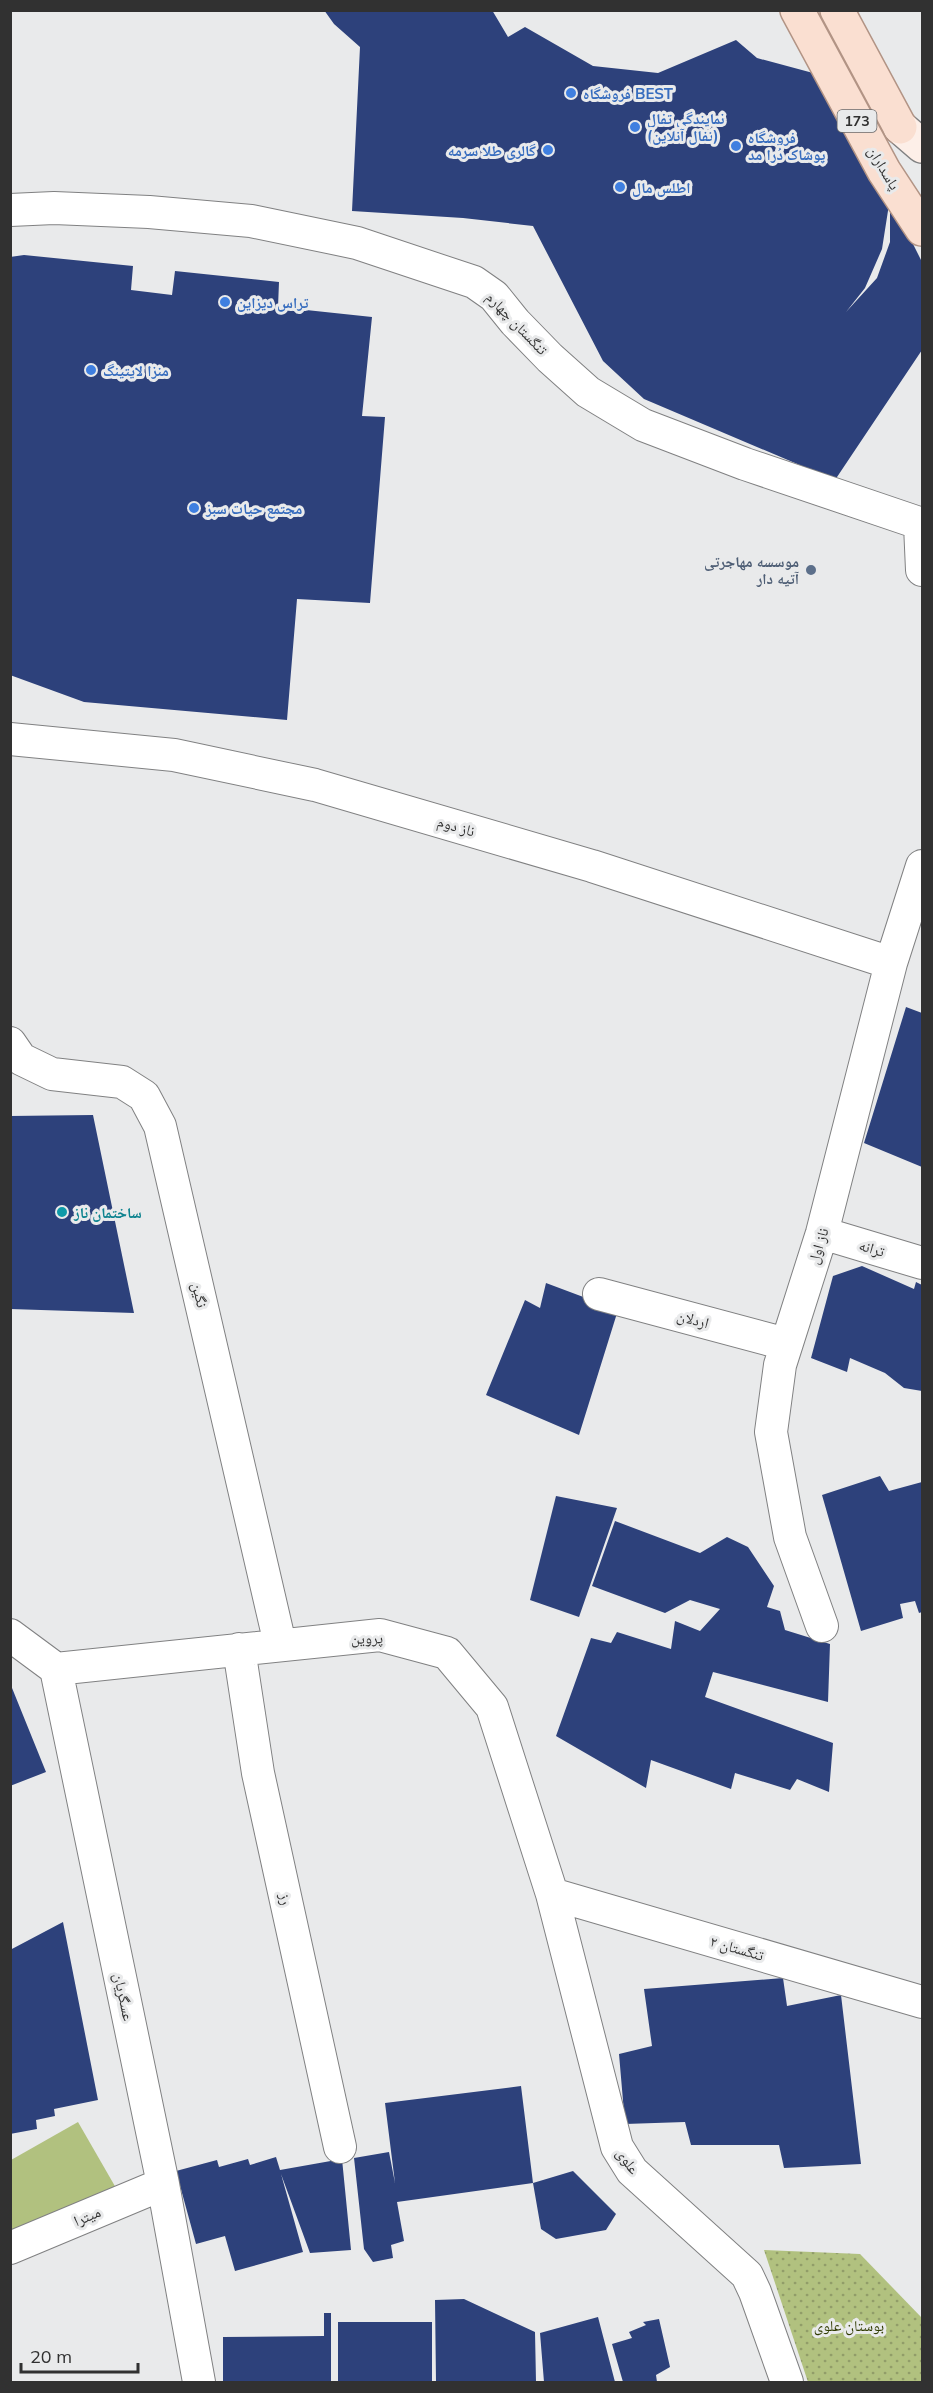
<svg xmlns="http://www.w3.org/2000/svg" width="933" height="2393" font-family="Mulish,'Noto Naskh Arabic',sans-serif">
<style>
.grass{fill:#b1c17f}
.park{fill:url(#park-dots)}
.building{fill:#2d417b;fill-rule:evenodd}
.lines{fill:none;stroke-linecap:round;stroke-linejoin:round}
.minor-casing{stroke:#808182;stroke-width:34}
.secondary-casing{stroke:#808182;stroke-width:36}
.primary-casing{stroke:#b29485;stroke-width:36}
.minor{stroke:#fff;stroke-width:32}
.secondary{stroke:#fdefe8;stroke-width:33}
.primary{stroke:#fadfd1;stroke-width:33}
.shop-dot{fill:#3f7fe0;stroke:#e9eaeb;stroke-width:2}
.service-dot{fill:#5c6f8a;stroke:#e9eaeb;stroke-width:2}
.culture-dot{fill:#0f9aa8;stroke:#e9eaeb;stroke-width:2}
.labels{text-anchor:middle;dominant-baseline:central;stroke-width:6;stroke-linejoin:round;paint-order:stroke}
.shield{fill:#e9eaeb;stroke:#686869;stroke-width:1.5}
.shield-label{font-size:14px;font-weight:bold;fill:#313131}
.shop-label{font-size:15px;font-weight:bold;fill:#366cbe;stroke:#e9eaeb;text-anchor:start}
.street-label{font-size:15px;fill:#313131;stroke:#e9eaeb}
.service-label{font-size:15px;font-weight:bold;fill:#4e5e75;stroke:#e9eaeb;text-anchor:end}
.culture-label{font-size:15px;font-weight:bold;fill:#0d838f;stroke:#e9eaeb;text-anchor:start}
.park-label{font-size:15px;fill:#303b00;stroke:#e9eaeb}
</style>
<defs>
<pattern id="park-dots" width="8" height="8" patternUnits="userSpaceOnUse" patternTransform="scale(1.5)"><rect width="8" height="8" fill="#b1c17f"/><path d="M2 2h.1M6 6h.1" fill="none" stroke="#919d69" stroke-width="1.8" stroke-linecap="round"/></pattern>
</defs>
<rect width="100%" height="100%" fill="#e9eaeb"/>
<path class="grass" d="M78 2122 116 2188 11 2230V2160Z"/>
<path class="park" d="M764 2250 860 2254 922 2318V2382H808Z"/>
<path class="building" d="M324 10H492L508 37 525 27 593 66 658 73 736 40 757 58 813 73 890 198 922 262V350L835 480 644 399 603 361 533 226 463 218 352 211 360 47 334 24ZM890 198V242L877 278 846 312 865 288 882 249Z
M24 255 133 266 131 290 172 295 175 271 279 282 278 307 372 317 362 416 385 417 370 603 297 599 287 720 84 702 10 675V257Z
M906 1007 922 1013V1167L864 1143Z
M93 1115 134 1313 10 1309V1116Z
M862 1266 914 1289 916 1282 922 1285V1391L904 1388 885 1373 850 1358 847 1372 811 1358 833 1276Z
M546 1283 618 1310 579 1435 486 1395 525 1300 540 1308Z
M880 1476 889 1491 922 1482V1612L919 1613 915 1601 900 1604 903 1618 861 1631 822 1495Z
M556 1496 617 1508 579 1617 530 1600Z
M615 1521 700 1553 727 1537 748 1547 774 1586 767 1607 780 1611 785 1630 830 1644 828 1702 713 1672 705 1697 833 1743 829 1792 797 1779 790 1790 735 1773 731 1789 651 1760 646 1788 556 1736 591 1638 611 1643 617 1632 671 1649 675 1621 700 1631 720 1609 690 1600 665 1613 592 1586Z
M10 1683 46 1772 10 1786Z
M63 1922 98 2100 54 2109 55 2116 36 2120 37 2129 10 2134V1950Z
M783 1978 787 2006 841 1995 861 2164 784 2168 779 2145H691L685 2122 625 2124 619 2054 652 2046 644 1989Z
M521 2086 533 2183 397 2202 404 2241 391 2245 393 2258 373 2262 364 2249 354 2158 389 2152 395 2183 385 2103Z
M276 2157 280 2170 342 2159 351 2250 310 2253 281 2174 303 2252 235 2271 225 2236 196 2244 176 2171 217 2160 219 2167 248 2159 250 2165Z
M573 2171 616 2214 606 2230 556 2239 541 2229 533 2183Z
M464 2299 535 2332 536 2382H436L435 2300Z
M324 2313H331V2382H223V2337L324 2336Z
M598 2317 615 2382H544L540 2333Z
M659 2319 670 2367 656 2375 657 2382H623L612 2344 632 2338 629 2332 646 2325 643 2322Z
M338 2322H432V2382H338Z"/>
<g class="lines">
<g class="minor-casing">
<path id="minor" d="M10 210 54 208 149 212 251 221 357 243 474 282 494 296 515 322 550 358 588 392 643 425 745 464 922 524
M920 525 922 570
M10 739 174 755 315 785 592 866 891 963
M10 1043 21 1059 52 1074 122 1082 144 1096 160 1126 280 1644
M822 1233 922 1263
M599 1294 786 1344
M822 1626 790 1537 771 1432 780 1365 822 1233 891 963 922 866
M10 1635 56 1669 163 2184 199 2382
M239 1649 258 1773 340 2147
M56 1669 380 1635 447 1653 492 1707 552 1894 617 2147 632 2171 747 2275 755 2292 787 2382
M552 1894 922 2002
M10 2248 163 2184"/>
</g>
<g class="secondary-casing">
<path id="secondary" d="M900 127 922 146"/>
</g>
<g class="primary-casing">
<path id="primary" d="M797 10 884 171 922 229
M837 10 900 127"/>
</g>
<use href="#minor" class="minor"/>
<use href="#secondary" class="secondary"/>
<use href="#primary" class="primary"/>
</g>
<g class="shop-dot">
<circle cx="571" cy="93" r="6"/>
<circle cx="635" cy="127" r="6"/>
<circle cx="736" cy="146" r="6"/>
<circle cx="548" cy="150" r="6"/>
<circle cx="620" cy="187" r="6"/>
<circle cx="225" cy="302" r="6"/>
<circle cx="91" cy="370" r="6"/>
<circle cx="194" cy="508" r="6"/>
</g>
<circle class="service-dot" cx="811" cy="570" r="6"/>
<circle class="culture-dot" cx="62" cy="1212" r="6"/>
<g class="labels">
<rect class="shield" x="837.5" y="110" width="39" height="22" rx="4.5"/>
<g class="shield-label">
<text x="857" y="121">173</text>
</g>
<g class="shop-label">
<text x="583" y="93">فروشگاه BEST</text>
<text x="647" y="118">نمایندگی تفال<tspan x="647" dy="17">(تفال آنلاین)</tspan></text>
<text x="748" y="137">فروشگاه<tspan x="748" dy="17">پوشاک دُرا مد</tspan></text>
<text x="536" y="150" text-anchor="end">گالری طلا سرمه</text>
<text x="632" y="187">اطلس مال</text>
<text x="237" y="302">تراس دیزاین</text>
<text x="103" y="370">منزا لایتینگ</text>
<text x="206" y="508">مجتمع حیات سبز</text>
</g>
<g class="street-label">
<text transform="translate(884 168) rotate(59)">پاسداران</text>
<text transform="translate(517 323) rotate(46)">تنگستان چهارم</text>
<text transform="translate(456 826) rotate(16)">ناز دوم</text>
<text transform="translate(818 1246) rotate(-73)">ناز اول</text>
<text transform="translate(872 1248) rotate(17)">ترانه</text>
<text transform="translate(200 1295) rotate(77)">نگین</text>
<text transform="translate(693 1319) rotate(15)">اردلان</text>
<text transform="translate(367 1638) rotate(-1)">پروین</text>
<text transform="translate(286 1899) rotate(78)">رز</text>
<text transform="translate(737 1948) rotate(16)">تنگستان ۲</text>
<text transform="translate(124 1997) rotate(78)">عسگریان</text>
<text transform="translate(628 2161) rotate(54)">علوی</text>
<text transform="translate(87 2216) rotate(-23)">میترا</text>
</g>
<g class="service-label">
<text x="799" y="561">موسسه مهاجرتی<tspan x="799" dy="17">آتیه دار</tspan></text>
</g>
<g class="culture-label">
<text x="74" y="1212">ساختمان ناز</text>
</g>
<g class="park-label">
<text x="849" y="2325">بوستان علوی</text>
</g>
</g>
<rect width="933" height="2393" fill="none" stroke="#313131" stroke-width="24"/>
<path d="M21 2363v9h117v-9" fill="none" stroke="#313131" stroke-width="3"/>
<text x="30" y="2363" font-size="18" fill="#313131" stroke="#e9eaeb" stroke-width="4.5" paint-order="stroke">20 m</text>
</svg>
